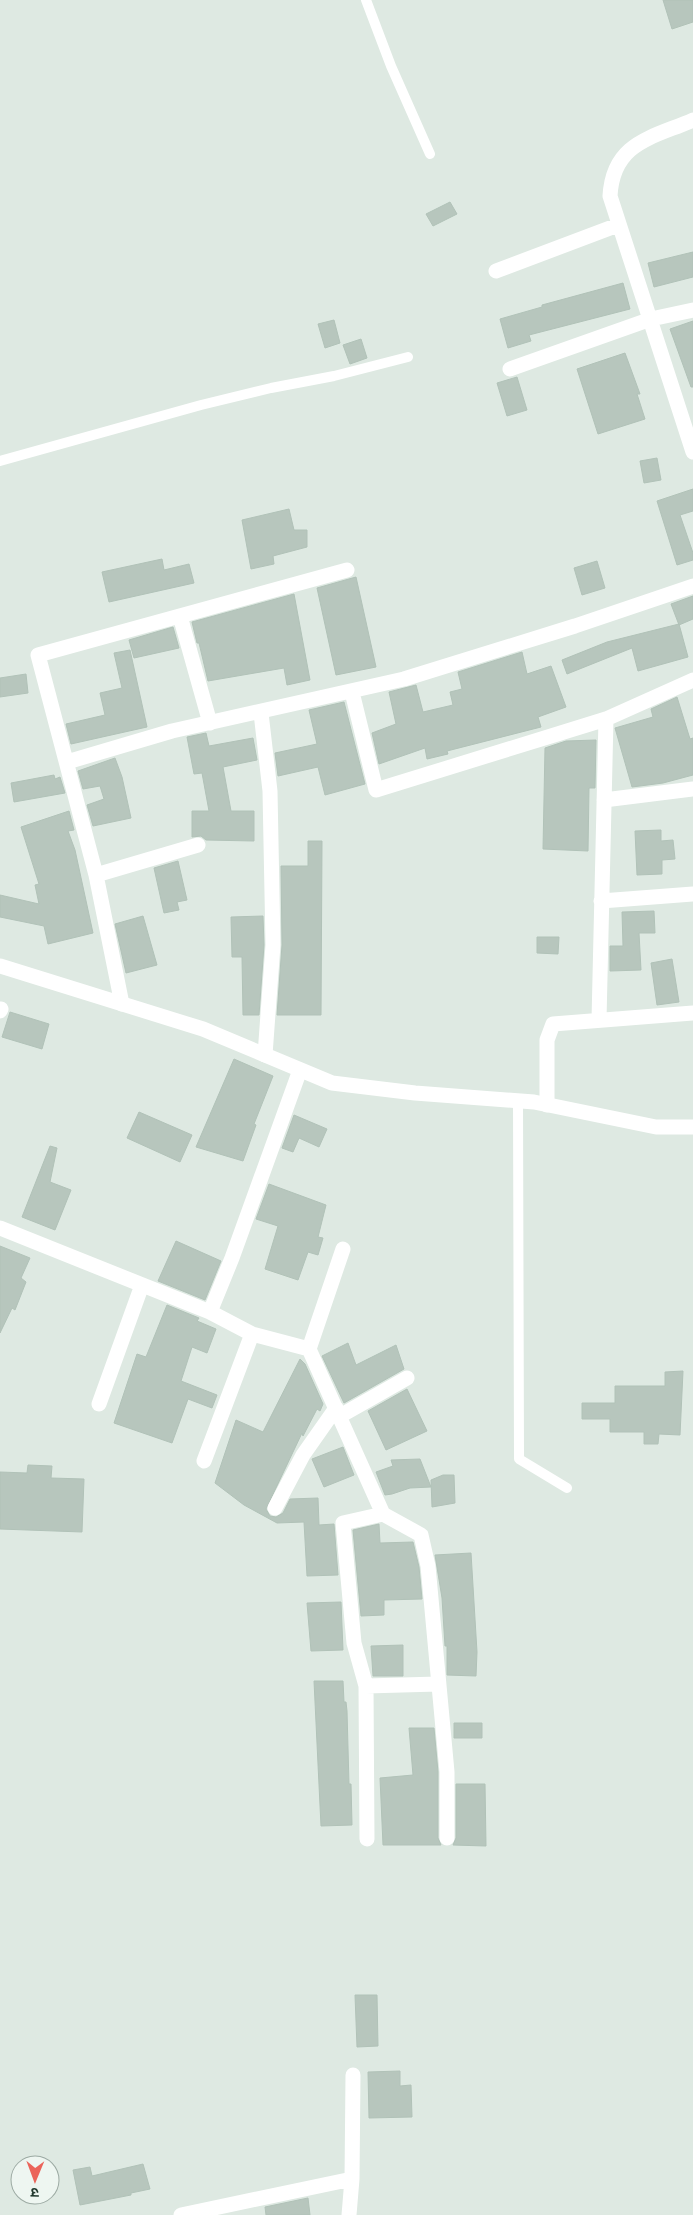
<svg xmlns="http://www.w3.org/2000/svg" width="693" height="2215" font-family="'PT Sans','Noto Sans Devanagari',sans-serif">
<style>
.building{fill:#b7c6bd;stroke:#b1c2b8}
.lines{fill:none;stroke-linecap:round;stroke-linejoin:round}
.service{stroke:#fff;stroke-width:10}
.minor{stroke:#fff;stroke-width:15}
.tertiary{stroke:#fff;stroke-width:15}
</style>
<rect width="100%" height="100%" fill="#dee9e2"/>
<path class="building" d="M663 0H693V22L672 29Z
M450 202 457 214 433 226 426 214Z
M693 252V277L654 287 648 263Z
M623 283 630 309 529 335 531 341 508 348 500 319 542 307V305Z
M334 320 340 343 325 348 318 324Z
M693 321V387H691L670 329Z
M361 339 367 358 350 364 343 345Z
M625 353 640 394H637L645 419 598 434 577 369Z
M517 377 527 410 507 416 497 383Z
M657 458 661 480 644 483 640 461Z
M693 489V511L680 515 693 553V560L677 565 657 501Z
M289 509 294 530H307V547L273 556 274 564 251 569 242 520Z
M162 559 164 570 189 564 194 583 109 602 102 572Z
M597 561 605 588 582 595 574 568Z
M356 577 376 667 336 675 317 588Z
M294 594 310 680 287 685 284 668 208 681 199 643H197L192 622Z
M693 596V619L679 625 671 604Z
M679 624 688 657 638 671 632 648 567 674 562 660 607 642Z
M173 627 179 648 134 658 129 640Z
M130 650 147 727 71 744 66 724 105 715 100 693 122 688 114 653Z
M522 652 527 674 551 666 566 707 538 717 541 727 447 751 448 754 427 759 425 748 379 764 372 733 396 724 389 692 416 685 423 712 453 705 450 692 462 689 458 672Z
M26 674 28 693 0 697V678Z
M677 697 690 739 693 738V775L663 783 632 787 615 728 653 717 651 709Z
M344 702 365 784 325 795 318 767 278 776 275 753 317 744 309 710Z
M206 733 209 746 253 738 257 760 223 767 231 811H254V841L206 840 201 836 192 837V811H209L202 773 194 774 187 737Z
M596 740 595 788H589L588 851 543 849 545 748 566 741Z
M115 758 122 777 131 818 93 826 87 805 104 799 100 786 83 789 78 771Z
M54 775 55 779 60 777 65 793 14 802 11 783Z
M69 811 74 830 68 831 75 850 93 933 48 944 44 926 0 917V895L39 904 35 885 39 884 21 827Z
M661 830V841L673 840 675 859 662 860V874L637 875 635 831Z
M308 841H322L321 1015H277L282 945 281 866H308Z
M178 861 187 900 177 902 179 910 164 913 154 868Z
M654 911 655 933H639L641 970 610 971V946H623L622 912Z
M143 916 157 965 126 973 115 924Z
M263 916 264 945 259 1015H243L242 957H232L231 917Z
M537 937H559L558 954 537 953Z
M672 959 679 1002 657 1005 651 963Z
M10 1012 49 1024 42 1049 2 1037Z
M234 1059 273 1076 254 1124 256 1125 243 1161 196 1147Z
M139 1112 192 1135 180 1162 127 1138Z
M294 1115 327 1129 319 1147 299 1138 293 1152 282 1148Z
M50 1146 57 1148 50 1182 71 1190 55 1230 22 1217Z
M269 1184 326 1205 318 1237 323 1238 318 1255 308 1252 298 1280 265 1269 278 1226 256 1219Z
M176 1241 221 1261 205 1300 158 1281Z
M0 1246 30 1258 21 1278 26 1282 15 1310 12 1308 0 1333Z
M167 1305 199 1318 197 1321 216 1329 207 1353 192 1347 181 1381 217 1395 212 1408 188 1399 172 1443 114 1423 137 1354 146 1357Z
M348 1343 356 1365 396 1345 404 1369 344 1403 322 1356Z
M300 1359 305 1364 323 1404 320 1411 317 1409 303 1436 302 1433 266 1509 270 1516 276 1517 283 1513 290 1499 318 1498 319 1525 334 1524 338 1575 307 1576 304 1522 277 1523 244 1505 215 1483 236 1420 263 1432Z
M683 1371 680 1435 659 1434 658 1444H644V1432H610V1419H582V1403H615V1386H665V1372Z
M407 1389 427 1431 386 1450 368 1411Z
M343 1447 354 1475 324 1487 312 1459Z
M420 1459 431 1487 410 1488 392 1494 385 1495 376 1472 393 1466 391 1460Z
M28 1465 52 1466 51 1478 84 1479 82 1532 0 1529V1472L27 1473Z
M443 1475H454L455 1503 432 1507 431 1480Z
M379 1524 380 1543 413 1542 419 1567 422 1599 384 1600V1615L361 1616 353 1530Z
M471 1553 477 1652 476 1676 447 1675V1646H445L442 1598 435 1555Z
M341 1602 343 1650 311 1651 307 1603Z
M403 1645V1676H373L371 1646Z
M314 1681H343L344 1702H346L347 1711 349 1784H351L352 1825 321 1826Z
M454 1723H482V1738H454Z
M409 1728H434L438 1772V1838L441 1845H383L380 1778 413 1775Z
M456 1784H485L486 1846 453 1845 456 1838Z
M355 1995H377L378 2046 357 2047Z
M400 2071V2086L411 2085 412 2117 369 2118 368 2072Z
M143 2164 150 2189 131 2193V2195L80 2205 73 2170 90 2167 92 2176Z
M308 2198 310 2215H266L265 2207Z"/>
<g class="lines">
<path class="service" d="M366 0 391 66 430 154
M0 461 201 405 271 388 334 376 408 357
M518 1101 519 1459 567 1488"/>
<path class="minor" d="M693 120C652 138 613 142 610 196L693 452
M496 271 618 225
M510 369 651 319 693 310
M180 616 210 723
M352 692 376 790 606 719 693 680
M261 713 270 791 273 945 265 1055
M67 762 172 731 404 679 575 626 693 586
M604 800 693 789
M96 875 198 845
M601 901 693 894
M122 1004 96 875 38 655 347 570
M0 1011 1 1009
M599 1020 606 719
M547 1105V1040L553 1024 693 1013
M0 1228 210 1312 252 1334 309 1349 383 1514 421 1535 428 1566 447 1772V1838
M210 1312 232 1258 300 1070
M309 1349 343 1249
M99 1404 142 1285
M340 1416 407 1378
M204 1461 252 1334
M275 1508 303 1455 336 1408
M366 1686 438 1684
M367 1839 366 1686 354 1643 343 1523 383 1514
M181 2215 352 2179
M349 2215 352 2179 353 2075"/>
<path class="tertiary" d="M0 966 203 1029 332 1083 415 1093 534 1102 656 1127H693"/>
</g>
<g transform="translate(35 2180) rotate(181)"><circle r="24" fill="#eef6f1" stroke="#9caaa3"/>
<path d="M0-4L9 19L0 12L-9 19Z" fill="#eb645a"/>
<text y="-8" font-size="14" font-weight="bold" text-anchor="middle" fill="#20382d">उ</text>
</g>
</svg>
